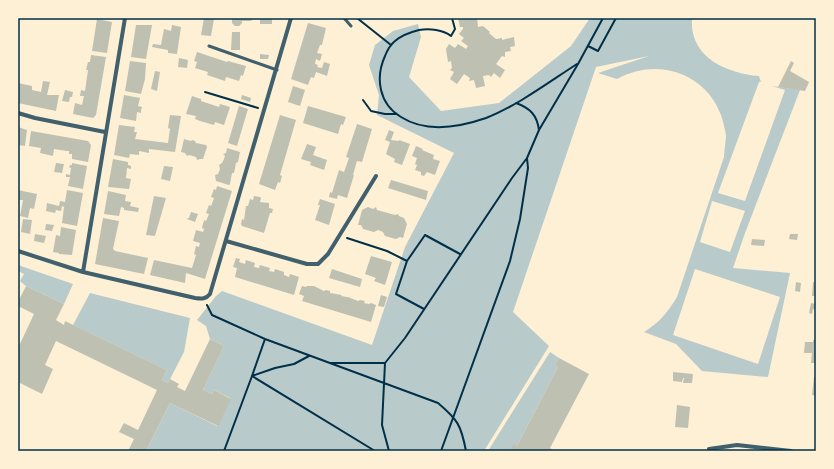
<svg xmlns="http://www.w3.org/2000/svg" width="834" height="469" font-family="'Open Sans',sans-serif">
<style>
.green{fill:#b9caca;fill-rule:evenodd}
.building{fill:#bec0b2}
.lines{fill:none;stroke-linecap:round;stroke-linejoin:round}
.path{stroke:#003049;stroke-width:2}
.service{stroke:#3f606c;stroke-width:3}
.minor{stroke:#3f606c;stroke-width:4}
.neatline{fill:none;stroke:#003049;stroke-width:1.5}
</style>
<rect width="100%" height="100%" fill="#fdf0d5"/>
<path class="green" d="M590 18H692C689 57 726 73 759 76L761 82H759L718 193 745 201 785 90 772 86 800 90 745 233 733 268 790 273 768 377 702 371 676 344 644 332C659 323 668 312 677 297L724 157C724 150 726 142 726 136 725 129 723 121 721 115 705 72 656 57 617 79L598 73 649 56 596 67 513 312 549 346 484 451H146L170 403 217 426 230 398 214 390 212 394 203 390 224 346 210 339 206 326 197 320 216 296 222 291 372 345 405 247 454 153 377 115 379 95 369 65 375 45 393 31 418 24 421 37 409 77 441 111 499 103 571 46ZM712 201 745 211 730 252 700 242ZM695 269 780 297 758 364 673 335Z
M18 265 73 284 64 304 26 286 20 281 24 274 18 271Z
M90 293 190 318 184 352 168 383 162 380 167 370 73 325Z
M550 352 559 358 555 365 558 367 517 446 513 445 510 451H488Z"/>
<path class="building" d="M204 18 214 19 211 36 201 35Z
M232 18H254L251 21H242V23L239 26H235L232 23Z
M260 18H272V24H260Z
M458 18H477L478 27 483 26 490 32 489 33 496 39 502 38V40L514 37 515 46 510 47 511 51 505 52V57L502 56 496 64 505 70 500 78 494 73 491 77 489 75 483 76 485 86 476 88 474 80 469 81 470 78 464 74 457 84 450 79 454 72 450 70 452 68 451 61 448 62 446 49 449 44 455 48 458 44 466 49 468 46 461 41 464 38 459 34 463 29V27H460Z
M97 19 112 22 107 53 92 51Z
M308 23 326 28 322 45H320L317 53 322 54 320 61 316 59 315 64 318 65 317 67 322 68 324 62 330 64 327 76 316 72 314 78 311 77 308 85 291 79Z
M136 25H152L146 59 131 57Z
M172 25 181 27 177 54 168 53V50L152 47 153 44 161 45 164 29 171 31Z
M232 32H240V50H231Z
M197 52 227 62 228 61 246 66 243 76 241 75 239 81 226 77 225 81 207 75 208 72 195 68 197 62 194 61Z
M260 54 269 55 268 59H260Z
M91 55 106 57 96 115 93 118 73 114 75 103 82 105 84 96H80L81 90 85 91 88 70H86L88 62H90Z
M179 58 188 60 187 68 178 67Z
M130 61 146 63 145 79 141 94 125 91Z
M791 61 794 63 790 71 809 82 805 91 778 87Z
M155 71 160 72 157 91 151 89Z
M43 81 50 82 47 95H59L56 111 18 103V83L32 86V90L41 92Z
M293 86 305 90 300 106 288 102Z
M65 90 73 92 72 97H70L69 102 62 101Z
M124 95 140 98 138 106 142 107 141 110V113L137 112 136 121 120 118Z
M242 95 251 98 250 102 241 99Z
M192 96 201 99V101L219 107 220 104 230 107 224 125 215 122 214 125 200 121 195 119 196 116 186 114Z
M239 106 248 109 237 146 228 143Z
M308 106 346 117 343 125 341 124 338 134 303 123Z
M170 115 181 116 175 152 149 149V153L139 151V155L130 154 129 158 114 155 119 125 135 127 134 132H137L135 139 168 143 170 129 168 128Z
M280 115 296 120 280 175 282 176 280 183 278 182 275 190 259 184Z
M357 124 372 129 362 162 357 161 353 175H354L347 198 338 195 337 199 329 197 330 192 332 193 339 170 344 172 349 158 346 157Z
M18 127 27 130 25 146 18 145Z
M389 130 394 132 391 140 399 141V140L410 144 402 165 394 162 395 159 386 154 390 142 385 140Z
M31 131 88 141 91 145 88 162 72 159V154H69V151H67L54 149 53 156 40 153 41 148 29 146Z
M184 139 191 141 192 140 195 141 196 143 206 145 207 147 203 159H200L197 160 196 157 189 155 187 156 185 153 181 152Z
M307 144 316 147 313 155 327 160 324 170 310 165 311 162 301 159Z
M416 146 423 149 422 150 434 155 433 159 440 161 435 175 427 172 424 176 421 175V172L415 170 417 165 415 164 417 158 412 156Z
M227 148 240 152 238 162 236 163 234 173H232L230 184 229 185 216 181 215 175 218 174 220 169 219 165 222 163 224 159 225 156 223 154 226 153Z
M113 159 128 162V165L131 166V169L127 168 126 178 131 179 129 189 108 187Z
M56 163 64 164 62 173 54 172Z
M72 163 87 166 83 189 68 186 70 177H66V174L70 175 71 168 69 167 70 165H72Z
M164 166 173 167 170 181 161 179Z
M391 180 428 191 426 200 388 188Z
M217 186 232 191 205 279 186 273 185 283 150 275 154 260 192 268 196 255 194 254 196 246 199 247 200 243 193 241 196 230 203 232 204 229 202 228 204 220 206 221 209 214 206 213 209 205 211 206 214 198 211 197 214 189 216 190Z
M18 190 37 194 34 209 30 208 28 218 20 216 23 200H18Z
M67 190 83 193 77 226 62 223 64 207 62 206 61 211 56 210 55 213 46 211 47 203 59 206 60 201 65 202Z
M108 191 126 195 125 201 131 202 130 206 139 208 138 212 124 210V208L121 207 119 216 104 214Z
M154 196 166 198 155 236 146 235Z
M254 196 260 197 261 198 260 202 269 203V208L273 209 272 213H270L264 233 242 226 241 224 242 219 244 220 246 206H248L250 199 253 200Z
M320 199 335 204 329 225 315 220 320 205H318Z
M368 207 373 209 376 207 377 210 395 215 398 214 399 216 404 218 407 224 403 238 400 237 396 239 385 236 383 232 378 230 374 232 363 229 361 225H358L362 210Z
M191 212 198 214 195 222 187 219 188 218H189Z
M103 218 119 221 113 249 115 251 148 258 144 274 95 264Z
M23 219 32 220 30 234 21 232Z
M46 224 54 225 52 231 45 230Z
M61 227 76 230 72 255 59 254V253L53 252 56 235 60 236Z
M35 234 46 236 44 243 34 241Z
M790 234H798L797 240 789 239Z
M752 239 765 240 764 246 751 245Z
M371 256 392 262 385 285 374 281 376 278 365 274Z
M236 258 240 259 239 262 245 264 246 260 255 263 254 267 259 268 260 265 270 268 269 271 274 272 275 269 284 272V275L289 277 290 274 299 277 294 295 235 277 237 268 233 267Z
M332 269 362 279 360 287 329 278Z
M796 282 801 283 800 292 795 291Z
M813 282 816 283V296H812Z
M26 286 64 304 56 320 64 325 65 321 167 370 162 380 168 383 170 379 179 384 177 387 185 391 210 339 224 346 203 390 212 394 214 390 231 399 218 426 170 403 146 451H128L134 439 119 432 124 423 138 430 157 390 56 341 45 365 53 369 42 394 18 382V348L34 314 18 306V302Z
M302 286 306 287 307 286H314L324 291 326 290 330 291V293L342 295 341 296 347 297H348L358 301 360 300 365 301 364 303 369 304 371 303 376 305 371 322 302 301 304 296 299 294Z
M381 295 387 297 384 307 378 306Z
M811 303 816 304V310L813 309 812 314 809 313Z
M813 340H816V363H811L812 353H804L805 342H813Z
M559 358 589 374 550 448 555 451H510L513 444 517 446 558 367 555 365Z
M673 372 693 374 692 383H683L684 378H683L682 382 673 381Z
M814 377 816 378V396L812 395Z
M677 405 690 407 688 428 675 427Z"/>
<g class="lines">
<path class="path" d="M357 18 391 45
M452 18 455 29 451 36C443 30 430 28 419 30 411 32 402 35 395 41 390 45 387 51 385 56 375 78 379 104 401 117 426 133 460 127 486 118 517 106 549 82 577 64
M588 46 598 51 616 18
M205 92 258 108
M363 100 371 111 385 114H396
M516 103C530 108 537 115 539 130
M347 238 387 251 407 261
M207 305 212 315 265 339 438 403C458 420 461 425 466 451
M424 309 396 294 407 261 425 235 460 254
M331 363H385
M252 376 375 451
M252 376 275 368 294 364 309 356
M224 451 252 376 265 339
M389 451 382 425 385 363 405 338 512 178 527 158 539 130 578 64 603 18
M441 451 510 261 520 219 528 168 527 158"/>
<path class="service" d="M344 18 351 26
M209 46 277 70"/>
<path class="minor" d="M18 113 35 118 105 132
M226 241 307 264H318L328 254 376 176
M18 251 83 272 195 298C202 299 206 299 210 294L291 18
M83 272 125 18
M709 449 737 445 791 451"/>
</g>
<rect width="834" height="469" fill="none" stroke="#fdf0d5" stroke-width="38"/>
<rect x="19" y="19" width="796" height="431" class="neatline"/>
</svg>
